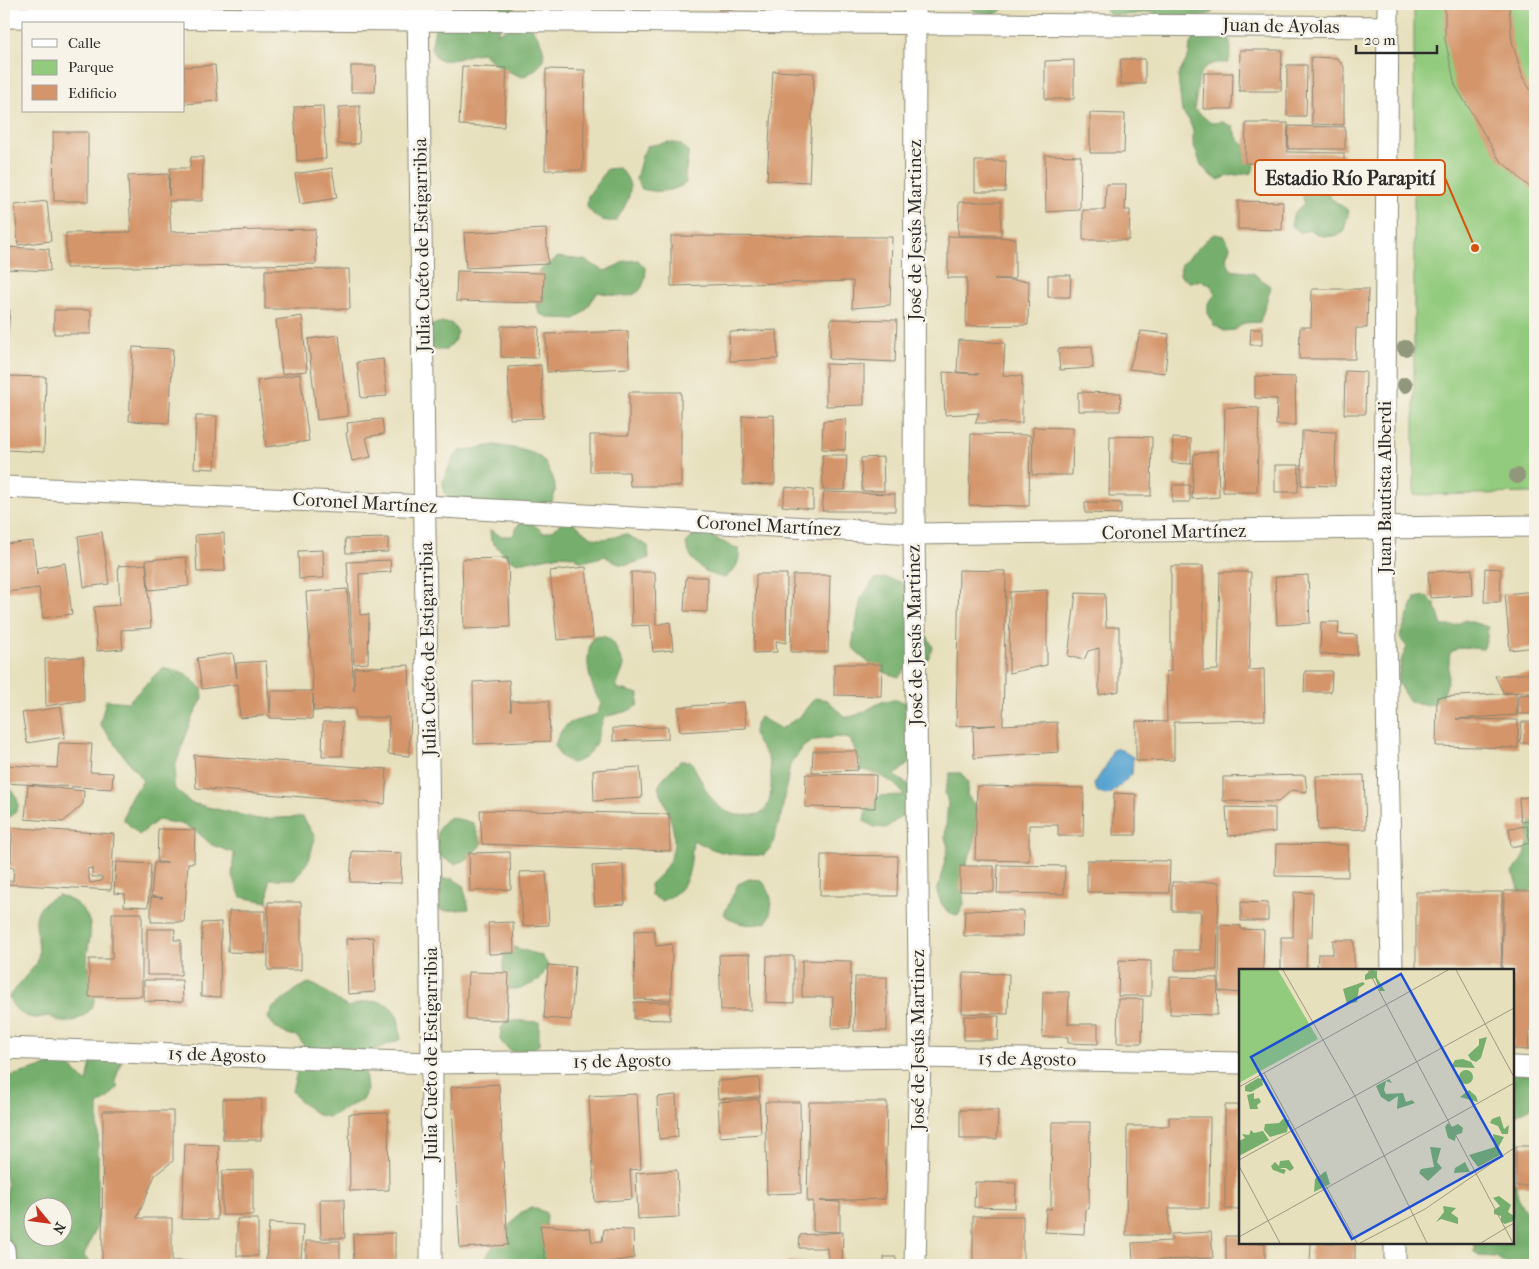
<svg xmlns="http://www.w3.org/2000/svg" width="1539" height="1269" font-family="'IM FELL French Canon',serif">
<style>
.green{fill:#93cb7e;stroke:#5f7b54}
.forest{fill:#76af6d;stroke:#506d4c;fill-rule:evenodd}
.water{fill:#59a4d1;stroke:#42687e}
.building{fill:#d4956b;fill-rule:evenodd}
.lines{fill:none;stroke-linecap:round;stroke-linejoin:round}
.street-casing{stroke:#898674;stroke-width:23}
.street{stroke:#fff;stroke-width:21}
.tree{fill:#91977a}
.labels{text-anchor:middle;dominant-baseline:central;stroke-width:5;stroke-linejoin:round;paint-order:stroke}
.street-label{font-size:19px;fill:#2b2b2b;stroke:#f7f3e8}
.inset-road{fill:none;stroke:#9c9883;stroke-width:1}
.view{fill:#1d4ed8;fill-opacity:0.15;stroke:#1d4ed8;stroke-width:2.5}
.inset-edge{fill:none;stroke:#2b2b2b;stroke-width:2.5}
.leader{fill:none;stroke:#d5540f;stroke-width:2}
.callout-dot{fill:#d5540f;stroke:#f7f3e8;stroke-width:2}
.callout{fill:#f7f3e8;stroke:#d5540f;stroke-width:2}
.callout-label{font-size:20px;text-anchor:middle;font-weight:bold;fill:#2b2b2b}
</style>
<rect width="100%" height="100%" fill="#f7f3e8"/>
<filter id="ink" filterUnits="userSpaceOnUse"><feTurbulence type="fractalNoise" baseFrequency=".02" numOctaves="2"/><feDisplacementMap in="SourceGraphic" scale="10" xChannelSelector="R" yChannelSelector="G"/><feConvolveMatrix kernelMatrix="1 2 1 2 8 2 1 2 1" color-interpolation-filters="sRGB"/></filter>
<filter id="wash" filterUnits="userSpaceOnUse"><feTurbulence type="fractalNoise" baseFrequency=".0096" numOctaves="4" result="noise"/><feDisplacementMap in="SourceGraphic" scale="20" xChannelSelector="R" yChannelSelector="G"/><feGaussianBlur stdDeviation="1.12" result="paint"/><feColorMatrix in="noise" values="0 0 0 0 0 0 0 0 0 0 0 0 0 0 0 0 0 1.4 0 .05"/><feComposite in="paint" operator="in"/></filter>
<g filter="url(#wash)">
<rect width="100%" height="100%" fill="#e7e0bd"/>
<path class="green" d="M1414 4H1535V493L1414 495Z"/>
<path class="forest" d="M429 4H517C510 16 502 20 497 34L517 23H528C545 44 555 63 522 77L500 68 482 53C464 54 454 64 437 59L431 49 438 13Z
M966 4H1010L995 15 973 11Z
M1103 4H1214L1212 13 1195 19 1178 15 1161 17 1151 12 1128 15H1111L1106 11Z
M1203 25 1226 30C1231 42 1233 50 1228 63 1193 60 1200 83 1194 109L1211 123 1223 122 1233 127C1237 141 1242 145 1255 150L1256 162 1252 173 1229 176 1218 180 1209 174 1201 165 1193 143V131L1189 120 1182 112 1178 76 1189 55 1190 44Z
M669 142 680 144 689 152 685 175 686 183C673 192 657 193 642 189L636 179 642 156 647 146Z
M619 168C639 187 628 200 616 221 601 222 595 218 587 207L588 196 607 169Z
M1306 169 1328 175 1329 197 1349 211 1343 233C1330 238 1322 238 1311 230L1300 232 1291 225 1294 213 1304 203 1300 179Z
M1214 234 1225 236 1230 247 1226 258 1231 270 1253 273 1271 287 1260 322 1244 323 1235 330 1224 331 1214 325 1208 315V303L1215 295 1211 285 1201 281 1189 282 1180 275 1181 264C1193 255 1202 242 1214 234Z
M558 257 584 260 605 271 626 261 638 260 646 269C645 302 624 298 598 292L585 311 575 319 551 318 540 314C534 301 537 285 539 271Z
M438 323H451L458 332 454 342 446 350H435L424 345 427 327Z
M495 445C507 447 532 450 541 458 544 460 546 465 548 468 558 485 558 496 545 511L461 510 444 493 443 481 452 460 460 451Z
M527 519 544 533 555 529 562 521 573 522C595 542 597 542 625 534L648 546 649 558C630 564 622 570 605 556L582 562 573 556 560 555 518 563 508 558 491 541 490 530 501 536H513L517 526Z
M694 535H707L739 549C740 563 736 569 725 578 705 574 690 563 686 543Z
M886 578 901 582 909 591 915 614 933 647 928 659 905 669 899 677C881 673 863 661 852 646L861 598 875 579Z
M1427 596 1435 604 1442 626H1454L1465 620 1488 627 1487 638 1483 649 1460 647 1450 653C1447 672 1452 703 1426 705 1421 705 1414 704 1410 701 1405 696 1401 687 1397 682L1402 658 1407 647 1400 638 1401 633 1415 598Z
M604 636 613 642 624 666 616 688 639 694 638 705 628 711 604 717C596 739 596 758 571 763L560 756 555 745C564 717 574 724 597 714L601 704C589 683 583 659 593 637Z
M162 668 185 673 202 689 203 698 191 720 176 764 174 788 191 803 258 819 303 817 315 837 309 860 295 879H269L268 902 241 897 232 876 234 853 212 845 195 830 181 824 158 820 139 835 123 819 130 798 143 781 100 724 106 700 128 702Z
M815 698 827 700 845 717C870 717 879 690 908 704L915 758 894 776 910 785 918 813H906L886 828 874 827 864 821C868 790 880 797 904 795 895 781 874 770 858 770L861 763 850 739 838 737 815 740 804 746 790 765 782 811 772 846 764 855C734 856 719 854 693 840 690 867 692 890 661 901L651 895 650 884C687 854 674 823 658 787L664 777 680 761H691C709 794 715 822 759 814 761 812 766 809 767 806 773 796 772 769 768 759 760 740 746 740 760 717L781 729 800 716Z
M950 773H961L968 783 967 795 974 804 978 815 973 848 968 858 962 881 964 905 958 916 947 911 941 903 937 892 948 848 945 837 948 803 945 792Z
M6 787C19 794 24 810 9 817H4V788Z
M450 817 473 823 482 844 467 859 455 864 439 856C437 838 434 827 450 817Z
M1535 818V908C1523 901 1517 886 1513 873 1518 865 1524 857 1527 848 1530 837 1524 827 1535 818Z
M442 879H453L463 885 469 909 444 911 433 908V885Z
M749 879 761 880C773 893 774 906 767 922 752 927 735 925 724 914L738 884Z
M59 895C72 900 81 904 88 918 94 931 87 946 87 959 87 977 103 994 89 1011 84 1017 70 1024 62 1022 57 1021 53 1017 48 1016 44 1016 40 1018 36 1018 24 1018 11 1008 9 996L37 963C45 933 19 911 59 895Z
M507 945 542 956 548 965 540 980 520 989H508C501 975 502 960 507 945Z
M309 983C325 988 334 1000 348 1007 365 1001 387 995 397 1016 400 1022 399 1032 401 1039L367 1053 364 1064 367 1090 362 1100 329 1117 318 1115 299 1101 292 1091 304 1046 297 1036C283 1034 276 1030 268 1018L272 1008C286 1000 294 988 309 983Z
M507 1020 539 1022V1045C522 1058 512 1056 500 1040L501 1029Z
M112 1055 122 1059 115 1081 118 1088 108 1098 98 1105V1223L84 1256 93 1265H14L4 1223 7 1184 4 1174V1089L11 1076 65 1061 87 1083 91 1062ZM32 1206H62V1236H32Z
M1513 1072 1535 1075V1105L1514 1116Z
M1513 1179C1519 1188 1515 1202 1525 1210 1528 1212 1532 1212 1535 1215V1255L1532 1252 1530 1257 1534 1261 1533 1265H1508L1496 1257 1478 1256 1474 1252V1243H1513Z
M531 1208H537L546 1213 548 1265H450L468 1261H485L490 1250 520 1213Z"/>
<path class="water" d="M1118 748 1133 757 1132 774 1111 794C1102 796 1096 793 1094 784L1106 766 1113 749Z"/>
<g id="blocks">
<path class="building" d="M718 4H760V7L719 10Z
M1445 4H1509L1512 42 1523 78 1535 97V192L1499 159 1455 85 1445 39Z
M1240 50H1282L1281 91H1239Z
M1311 57 1337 58 1344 67V125L1312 124Z
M1121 59H1145V84H1120Z
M1074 60V99H1045V61Z
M215 65 218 101 184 104V67Z
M1287 65H1307L1306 116H1287Z
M351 66H376L375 92H351Z
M462 66 507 68 504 127 459 125Z
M546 69 585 70 583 170H545Z
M773 71 814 73 809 182 767 180Z
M1204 73H1233L1232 109H1203Z
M323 106 326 159 297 161 294 107Z
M360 106 359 144H338L339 107Z
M1090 113 1125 114 1124 153H1090Z
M1246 123H1288L1287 152 1344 153V176L1287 175 1288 164 1245 163Z
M1289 126 1345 127V149H1288Z
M53 132H88V201H54Z
M1045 155 1081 156 1080 210 1046 212Z
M191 157H203L202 201H169L171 232 315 229 316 264 66 268V233L131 232 128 176 168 174 169 196 170 168H190Z
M975 161H1006L1005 192H975Z
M332 168 337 198 300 204 295 174Z
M1106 184H1126L1125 210H1130L1129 240H1083V210H1105Z
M47 201 51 241 18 245 15 205Z
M1238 201 1283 202 1282 230 1238 229Z
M959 202H1001V236L958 235Z
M546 229 548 264 466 268 464 233Z
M671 236 892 237 890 305 852 308 853 281 671 286Z
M948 236 1015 238V279H994L1029 281 1028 325 966 326 967 278H948Z
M4 247 49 249 50 271 4 269Z
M349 269 350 309H265V270Z
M457 271 544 273 543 303 456 301Z
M1048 275H1071L1070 297H1048Z
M1312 289H1368L1367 328H1356L1355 359H1299L1300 327H1311Z
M4 310H10L7 346H4Z
M54 310H91V334H54Z
M302 316 307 371 282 374 276 320Z
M831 319 897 320 895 362 829 359Z
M501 326 539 327 538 358 501 357Z
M1251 329H1262V345H1250Z
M777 330 778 359 730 361 729 332Z
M628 331 629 368 547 372 546 334Z
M1141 331 1169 334 1165 373 1129 369Z
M339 335 348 416 317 420 308 339Z
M959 340 1005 343 1003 375 1022 376V423H975L979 413 945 415 943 372 979 374 957 372Z
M1092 346 1093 368 1060 370 1058 349Z
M133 347 173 349 169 423 129 421Z
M383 359 387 396 361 398 357 362Z
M826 364 864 365V405L826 406Z
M541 365 543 418 510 419 508 367Z
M1345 371 1366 372 1365 414H1344Z
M300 374 309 441 266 447 257 381Z
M9 376 46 377 44 452 6 450 7 437H4V386H9Z
M1255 376 1295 377 1296 425H1276L1277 399 1255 398Z
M629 392H681V486H630L629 472H590V435H629Z
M1078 392 1121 393 1120 411H1078Z
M1225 407 1259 408 1257 492H1223Z
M774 415 775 484 743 485 742 416Z
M196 416H217L215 469 194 468Z
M382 419 384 434 366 437 371 457 352 461 346 433 348 432 347 423Z
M846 419 845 450 822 449 823 421Z
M1033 427 1073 428 1072 475H1032Z
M1302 431 1336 432 1335 486 1301 485Z
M971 434 1030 435 1029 506 969 505Z
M1110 436 1152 437 1151 496H1109Z
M1173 438 1191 439V464L1172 463Z
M1218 451 1219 497 1192 499 1194 454Z
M822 455H847L845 490H823Z
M883 457 884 491H862L861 458Z
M1275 465H1299L1298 492H1275Z
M1173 485H1190V502H1172Z
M786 487 813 490V509L782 506Z
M824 492 895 494V511H822Z
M1085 502 1121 503V514L1085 513Z
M102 532 109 584 84 587 78 536Z
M224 533 225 571 197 572 195 535Z
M388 538V552L346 553 345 539Z
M33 541 37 574V568L65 563 72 614 43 618 39 588 6 592 4 544Z
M323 550 324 578 299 579 298 551Z
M186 557 189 586 149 590 146 560Z
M508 558 510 627 464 629 462 559Z
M390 560 391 572 359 574 360 615 369 614 368 663 354 664 347 562Z
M146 564 151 628 121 630 123 649 97 651 94 607 120 605 118 566Z
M1171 566H1203V671L1218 670 1220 572H1251L1249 670 1264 669 1265 720 1174 722V760L1136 761V721L1167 722 1166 672 1171 671Z
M586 567 593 637 557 640 550 571Z
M1485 568 1501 569 1500 602H1484Z
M1472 569 1473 595 1430 598 1428 572Z
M959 570 1006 571 1003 725 1057 722 1059 752 974 758 973 727 996 725 956 726Z
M631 572H655L656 625 670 622 673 650 653 652 650 625 632 626Z
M756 574H787L786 643 776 641 777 652 754 653Z
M793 575H830L828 652H791Z
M1308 575 1310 623 1277 625 1275 577Z
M686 577H708L707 612 684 611Z
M347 589 354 691V668L409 665 411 716 409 756 388 754 389 717 356 718 355 708 314 711 313 694 312 719 270 718V715L240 718 238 684 202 689 197 658 233 653 237 678 236 663 266 661 270 713 271 691H313L306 592Z
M1047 590V665L1009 673 1010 592Z
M1535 591V647L1510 650 1505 594Z
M1076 593 1105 594 1106 627H1119V691L1099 695V648L1088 651 1084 660 1068 656Z
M1321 622H1339L1338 634 1357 635V655L1320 654Z
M83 657 84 700 46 706 45 659Z
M834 664H882L881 696 834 695Z
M1305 671H1332L1331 692H1304Z
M1535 673V693L1503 692 1495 676Z
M509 680 511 711V701H549L550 741 474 744 473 682Z
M1516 693 1517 715 1456 719 1518 720V748L1436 746 1437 697Z
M1535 694V714H1518V695Z
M744 702 746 728 680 732 678 707Z
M61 707 65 737 27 743 22 713Z
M323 722H343L342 756H322Z
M1522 722H1535V743H1520Z
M668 727V739L613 741V728Z
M59 743 92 744 90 772 113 773 112 789 4 783V765L57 768Z
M813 751H857L858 770 812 772Z
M194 755 387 769 385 804 196 788Z
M640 767 642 798 594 801 593 770Z
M806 774 876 775 875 808 805 807Z
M1305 775 1307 792 1292 790 1278 802 1223 801V777Z
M1364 775 1366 829 1318 830 1316 776Z
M28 785 84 791 83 804 63 822 25 819Z
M977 786 1084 788 1083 836H1058V825H1029V861L975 860Z
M1114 793 1136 794V835H1113Z
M1535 796V821L1521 822 1519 798Z
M1226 807 1275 808V832L1228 836Z
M480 810 669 814 670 851 482 844Z
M1527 826 1530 843 1511 847 1509 828Z
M4 827 114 834 111 890 4 884V881H13L14 867 4 868V862H11L12 834H4ZM92 868V877H102V881L90 883 87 869Z
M158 829 195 830 194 863H188L184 922H151V897L163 898 151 896 154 863H168L157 862Z
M1276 844 1348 845V877L1275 876Z
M352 851 402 853 401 883 350 882Z
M510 852 511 889 470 891 469 853Z
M821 855 898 856 897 896H820Z
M1087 860 1170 861 1169 893 1087 892Z
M116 862 151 864 148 907 124 906 125 894 114 893Z
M623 864 625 904 595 906 592 866Z
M998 865 1065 866 1064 894 997 893Z
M960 866H994V892L960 891Z
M546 871 549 925 523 926 520 872Z
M1172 882H1219L1217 970H1175V950H1200L1201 911H1172Z
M1504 891H1535V1031H1529L1528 1050 1513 1049V970H1502Z
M1294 892 1313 893 1312 937H1307L1306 970H1281V937H1293Z
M1416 892H1502L1501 970H1416Z
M268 902H301V970H268Z
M1241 902 1268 903V921H1241Z
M965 910 1024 911 1023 936H964Z
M229 911H265V953L228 952Z
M112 913H142V996L89 997V959H112Z
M221 922 220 997 201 996 202 923Z
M513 922 514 953 489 954 488 923Z
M1220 925 1241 926V929L1264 930 1263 970H1240V993L1219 991Z
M147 929H175L174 940H181V975H147Z
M654 930 656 946 672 944 671 1000 635 999 634 931Z
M373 937 375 992 348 994 346 939Z
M1333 940H1354V970H1317L1318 954H1333Z
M750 954 751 1010H721L719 955Z
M767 956H794V1003L766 1002Z
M802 960 851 961 850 1028H832L833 997H802Z
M1119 960 1151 961V996H1118Z
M548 965 575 967 571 1020 544 1018Z
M468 972 509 973 507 1020 466 1019Z
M963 973 1009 974 1008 1014 962 1013Z
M855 977H887V1031H854Z
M1170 977 1218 978 1217 1015 1170 1014Z
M144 980H182L183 1002 144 1001Z
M1043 992H1069L1068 1024H1098V1044L1068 1043V1037H1042Z
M1118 999H1143L1142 1043H1117Z
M634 1002H670V1020L634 1019Z
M964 1016H999L998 1040H964Z
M759 1078 760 1097 718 1099 717 1081Z
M499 1084 508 1245 460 1248 451 1087Z
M637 1094 641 1169 630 1170 632 1199 595 1202 589 1096Z
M676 1095 678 1137 659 1139 657 1097Z
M223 1099H262L261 1140H223Z
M759 1099 761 1134 720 1137 718 1102Z
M765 1102H800L801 1193 767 1194Z
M809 1102H887L885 1199 819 1201 840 1202V1232L813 1231V1201L807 1202Z
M1225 1105H1240V1209H1225Z
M960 1110H998L997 1139H960Z
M103 1111H173V1161L155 1175 137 1218H172V1265H102Z
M388 1113 389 1190 350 1191 349 1114Z
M1169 1117H1210L1209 1208H1169V1235H1126L1127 1126H1169Z
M1052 1122H1090L1089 1209H1086L1085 1234 1045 1232 1046 1209H1051Z
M185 1144 219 1145 217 1220 182 1219Z
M1516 1146H1535V1186H1516Z
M253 1170V1215H222V1171Z
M677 1170 679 1217 638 1219 636 1173Z
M975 1182 1016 1183 1015 1208 974 1207Z
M320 1199H344L345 1238H321Z
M973 1216H1023V1263H973Z
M237 1219H258V1256H237Z
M269 1223 303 1225 301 1263 266 1261Z
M540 1225 590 1229 592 1242 602 1241 604 1229 633 1230 634 1258 599 1264 546 1265Z
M843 1232 842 1265H828L827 1248H799L800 1235Z
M1211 1232 1213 1258 1133 1261 1132 1243 1171 1241V1234Z
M395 1233V1265H354L353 1234Z
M1226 1236H1240V1243H1265V1265H1217V1263H1226Z
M306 1241H340V1265H306Z
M1311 1243H1355V1265H1310Z
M884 1257H896V1265H884Z
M174 1261H221V1265H174Z
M788 1261 819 1264V1265H787Z
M1433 1263H1469V1265H1433Z"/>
</g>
</g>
<g filter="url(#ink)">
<use href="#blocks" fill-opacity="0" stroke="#898674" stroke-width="1"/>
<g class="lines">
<g class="street-casing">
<path id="street" d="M418 4 432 1063 431 1265
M1388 4 1384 529 1392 970
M4 17 1388 27
M4 487 426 506 914 534 1535 526
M4 1048 432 1063 920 1057 1240 1063
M1513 1067 1535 1068
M1395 1243V1265
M4 1249 5 1265
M915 1265 920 1057 914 534 915 4"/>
</g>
<use href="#street" class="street"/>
</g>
<g class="tree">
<circle cx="1405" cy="348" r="8"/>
<circle cx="1405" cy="385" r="8"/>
<circle cx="1517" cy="476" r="8"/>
</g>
</g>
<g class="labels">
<g class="street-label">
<text transform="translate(1281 26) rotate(1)">Juan de Ayolas</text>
<text transform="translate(915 230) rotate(-90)">José de Jesús Martinez</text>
<text transform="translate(422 245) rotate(-91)">Julia Cuéto de Estigarribia</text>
<text transform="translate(1385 487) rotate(-90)">Juan Bautista Alberdi</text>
<text transform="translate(365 503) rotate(3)">Coronel Martínez</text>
<text transform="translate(769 526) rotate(3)">Coronel Martínez</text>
<text transform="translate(1174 532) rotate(-1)">Coronel Martínez</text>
<text transform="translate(915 635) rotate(-91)">José de Jesús Martinez</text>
<text transform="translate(428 649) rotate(-91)">Julia Cuéto de Estigarribia</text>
<text transform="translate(918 1040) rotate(-90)">José de Jesús Martinez</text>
<text transform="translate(431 1054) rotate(-90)">Julia Cuéto de Estigarribia</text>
<text transform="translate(217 1055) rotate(2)">15 de Agosto</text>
<text transform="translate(1027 1059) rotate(1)">15 de Agosto</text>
<text transform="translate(622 1061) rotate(-1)">15 de Agosto</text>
</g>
</g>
<g transform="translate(1239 969)">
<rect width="275" height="275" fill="#e7e0bd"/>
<path d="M0 1H39L79 70 0 114Z" fill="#93cb7e"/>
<path d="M132 1 138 2V9L146 22H141L136 9 126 11V6ZM124 13 126 15 120 19 118 33 108 35 104 20ZM248 68 242 89 237 93 232 91 229 86 240 76V70ZM224 90 232 93 236 99 212 98 216 91ZM220 108a7 7 0 1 1 14 0a7 7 0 1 1-14 0ZM19 109 23 110 24 116 12 123 6 122V117ZM150 110 153 114 147 112 145 121 147 125 164 124 167 133 173 131 176 134 158 140 159 127 150 133 142 128 137 117ZM230 121 237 127 239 133 221 128ZM15 124V130L20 129 22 133 18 136 19 140H11L8 126ZM261 147 265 160 270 156 269 165H263L259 157 251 154 253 150ZM44 150 50 151 48 163 31 168 25 161 26 155 40 154ZM209 154 213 158 219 155 224 159 223 164 217 166 216 172 209 169 206 158ZM12 161 15 164 24 162 30 171 0 187V172L6 169 3 165 10 166ZM254 165 265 168 259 179 261 186 239 198 230 186 256 178ZM191 178 202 179 198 193 203 199 189 212 180 204 182 200 195 198ZM50 191 55 199 51 202 47 199H40L47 201 45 205 34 201 32 197 36 193 40 197 41 192ZM226 193 231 203 215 204 216 199ZM87 202 91 215 75 223 76 210ZM260 227 272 236 269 243 275 247 274 252 266 255 262 253V247L255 245V241L261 237 254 229ZM204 237 217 239 212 244 219 249V255L202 250 197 253 205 243Z" fill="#76af6d"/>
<path class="inset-road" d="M44 1 116 127 188 274M129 1 274 274M217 1 275 108M25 104 118 274M0 118 209 1M0 191 275 39M0 197 41 274M0 268 275 114M121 274 186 240 275 179M242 274 275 254"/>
<path class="view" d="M162 5 263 187 113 270 12 88Z"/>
<rect width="275" height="275" class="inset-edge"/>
</g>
<path class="leader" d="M1475 248L1445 178"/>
<circle class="callout-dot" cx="1475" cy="248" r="5"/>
<rect class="callout" x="1255" y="160" width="190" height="35" rx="5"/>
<g class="callout-label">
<text x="1350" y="185">Estadio Río Parapití</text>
</g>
<rect width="1539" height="1269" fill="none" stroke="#f7f3e8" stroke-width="20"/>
<rect x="22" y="22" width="162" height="90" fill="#f7f3e8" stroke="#a5a39c"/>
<rect x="32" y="39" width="25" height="8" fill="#ffffff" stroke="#a5a39c"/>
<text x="68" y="48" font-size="15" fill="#2b2b2b">Calle</text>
<rect x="32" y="60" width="25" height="15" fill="#93cb7e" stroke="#a5a39c"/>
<text x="68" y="72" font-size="15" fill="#2b2b2b">Parque</text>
<rect x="32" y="85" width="25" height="15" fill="#d4956b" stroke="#a5a39c"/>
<text x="68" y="98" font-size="15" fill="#2b2b2b">Edificio</text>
<g transform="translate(48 1222) rotate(119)"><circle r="24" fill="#f7f3e8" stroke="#a5a39c"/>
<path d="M0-4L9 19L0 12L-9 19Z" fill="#c8321e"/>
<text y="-8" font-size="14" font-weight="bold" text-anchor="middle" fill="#2b2b2b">N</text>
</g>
<path d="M1356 45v8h81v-8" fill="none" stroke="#2b2b2b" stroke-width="2.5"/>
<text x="1364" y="45" font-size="15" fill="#2b2b2b" stroke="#f7f3e8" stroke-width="4" paint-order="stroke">20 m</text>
</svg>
